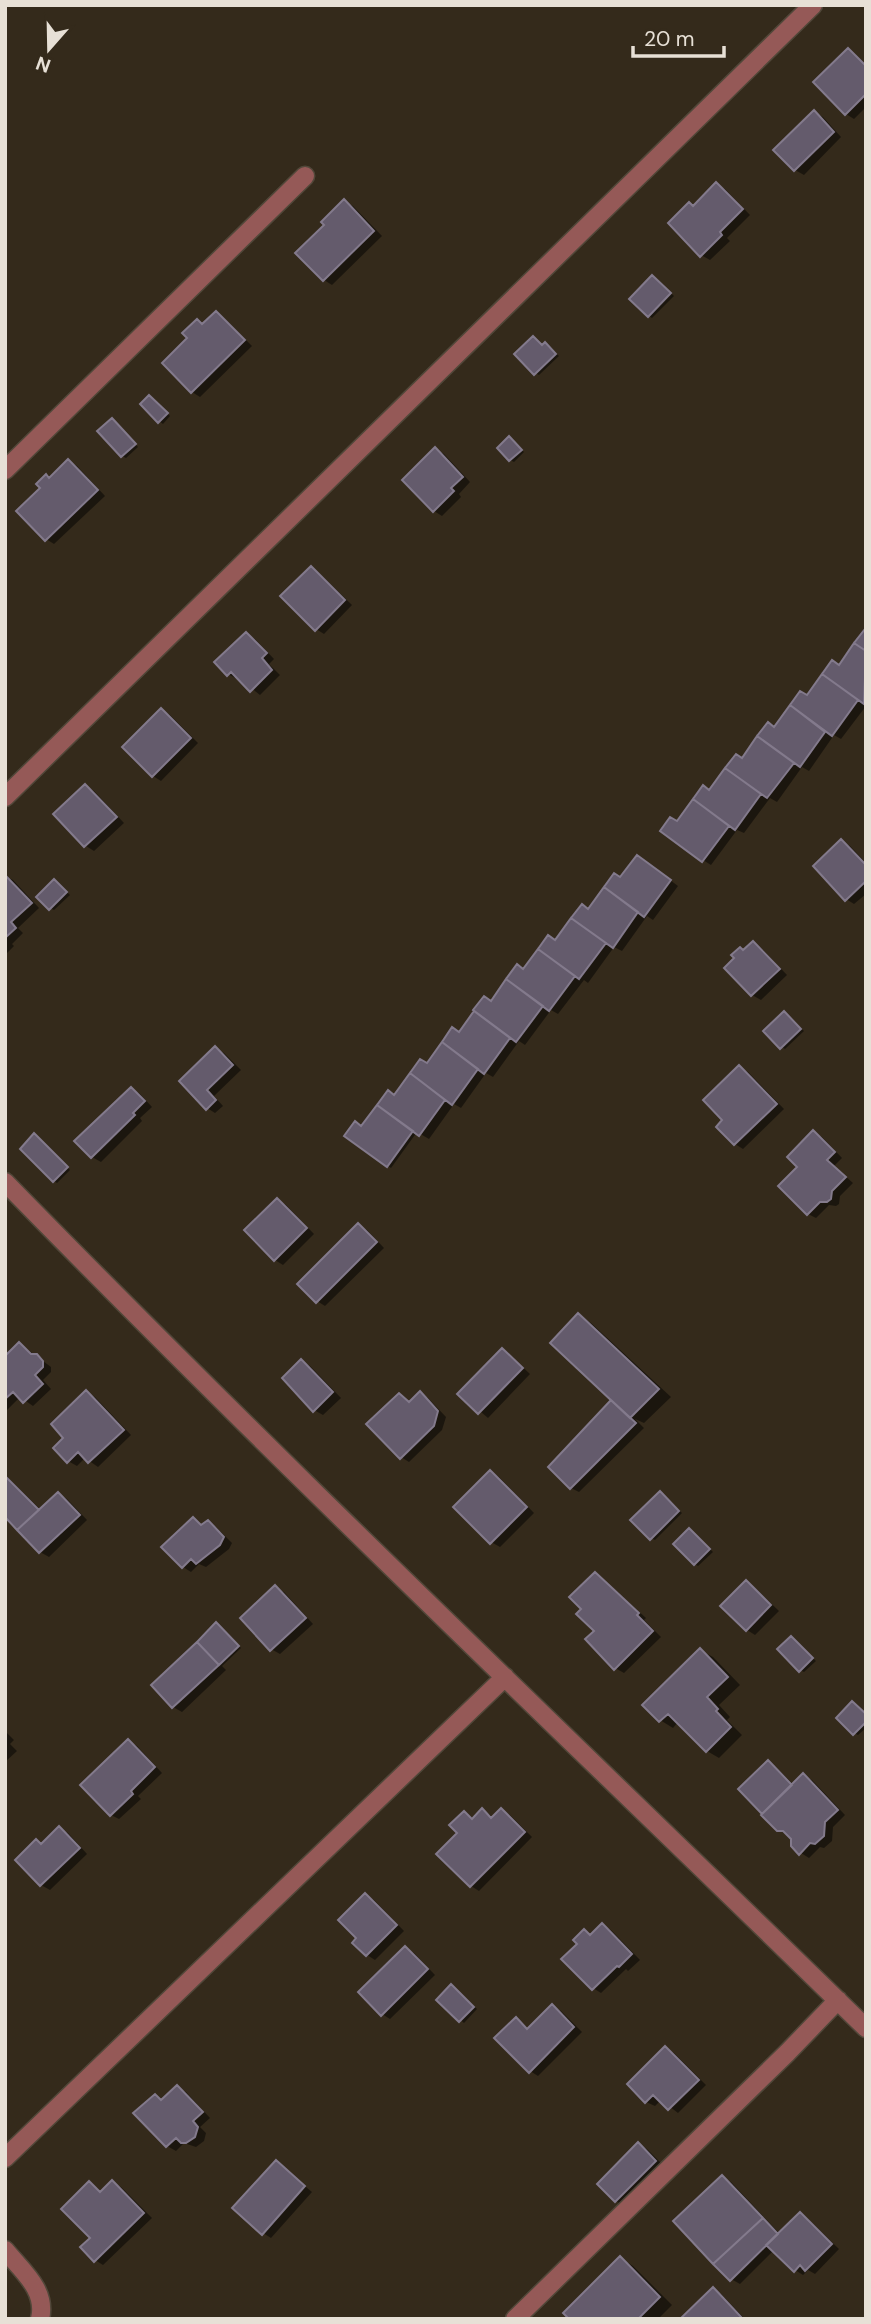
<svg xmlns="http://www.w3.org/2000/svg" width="871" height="2324" font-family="'DM Sans',sans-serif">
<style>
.shadow{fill:#0007}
.building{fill:#645b6c;stroke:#837a8c;stroke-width:2}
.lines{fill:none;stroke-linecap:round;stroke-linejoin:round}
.minor-casing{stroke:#514739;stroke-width:21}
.minor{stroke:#955957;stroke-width:18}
</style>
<rect width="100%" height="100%" fill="#342a1b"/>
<path class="shadow" d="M848 50 866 65V107L854 119 846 114Z
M815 112 823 117 841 137 804 175 795 170Z
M716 185 725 189 750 215 727 238 730 241 710 260 701 255 694 207Z
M344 201 353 206 382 236 332 285 324 280 326 225Z
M656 279 674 296 652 318 649 316Z
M216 313 224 318 252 346 200 397 192 392 190 339 197 321 204 325Z
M549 346 559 356 539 375 535 373 543 347Z
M153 399 170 416 163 424 159 421Z
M116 422 138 447 126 458 122 456Z
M510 438 524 452 514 462 510 460Z
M436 449 444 454 470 482 459 494 461 497 442 516 434 511Z
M69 461 77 466 105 496 54 544 46 539 42 488 46 476 51 479Z
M311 568 319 573 352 605 324 634 316 629Z
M866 632V706L841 739 834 735 809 771 802 767 777 802 770 798 744 833 737 830 711 865 703 860 678 823 704 788 711 792 736 756 743 760 768 725 775 729 801 693 808 697 833 662 840 666Z
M246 634 255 639 274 659 269 664 280 675 260 695 239 678 237 679 228 674Z
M162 710 170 715 198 743 161 781 153 776Z
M86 786 94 791 124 823 94 851 86 846 56 814Z
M842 841 850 846 866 863V894L854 904 846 899Z
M646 862 678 886 653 920 647 916 622 951 614 947 588 983 584 980 558 1014 551 1010 525 1045 519 1041 493 1077 486 1073 461 1108 454 1104 429 1139 417 1132 391 1168 388 1166 362 1128 395 1096 421 1061 428 1065 460 1034 485 998 492 1002 556 942 582 906 589 910 621 879Z
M5 876 13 880 39 908 18 928 23 933 12 944 14 946 5 955Z
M58 884 70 895 54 910 50 908Z
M753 943 761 948 787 975 761 1000 752 995 727 968Z
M785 1013 804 1031 785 1049 782 1047Z
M216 1048 224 1053 241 1070 214 1096 223 1106 215 1113 207 1108 181 1081Z
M739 1067 748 1072 784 1109 743 1149 735 1144 725 1120Z
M132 1089 140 1094 152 1107 140 1118 142 1121 101 1162 92 1157 77 1141Z
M814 1133 822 1137 842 1158 834 1166 853 1183 840 1196 839 1204 836 1206 829 1205 816 1218 808 1214 799 1167Z
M38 1137 70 1170 57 1183 54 1181Z
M278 1200 286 1205 314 1234 283 1265 275 1260Z
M359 1225 367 1230 384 1248 325 1306 317 1301Z
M579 1315 591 1323 671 1397 644 1423 635 1419 644 1428 579 1492 571 1488 614 1400Z
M20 1344 51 1367V1372L43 1380 51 1389 33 1406 20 1397 5 1412V1358Z
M502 1350 510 1355 530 1374 488 1418 460 1394Z
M302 1361 310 1366 341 1398 323 1415 314 1410Z
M86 1392 95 1397 131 1435 98 1467 85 1458 77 1466 68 1461 66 1438Z
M420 1394 428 1398 446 1417 442 1430 409 1462 401 1457 400 1395 411 1403Z
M490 1472 499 1477 534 1513 500 1547 491 1542Z
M5 1475 41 1510 59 1494 67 1499 87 1520 49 1557 40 1552 5 1515Z
M663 1495 682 1513 655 1540 651 1538Z
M193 1519 204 1526 208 1522 216 1527 232 1543 229 1549 206 1567 199 1564 191 1572 183 1567Z
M693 1532 713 1552 698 1566 695 1564Z
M595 1574 603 1579 646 1618 644 1620 661 1637 624 1673 615 1668 584 1609Z
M746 1583 754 1587 779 1611 755 1635 747 1630Z
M275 1587 284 1592 313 1624 280 1654 271 1649Z
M217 1624 241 1648 222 1666 226 1670 182 1712 173 1707 153 1685Z
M792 1638 816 1661 804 1672 800 1670Z
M700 1650 713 1657 740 1685 719 1705 730 1717 727 1720 742 1735 719 1758 707 1751 678 1722 673 1728 660 1720Z
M866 1715V1728L858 1735 854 1733Z
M5 1731 14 1740 10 1744 17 1751 5 1762Z
M128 1741 137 1746 162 1773 138 1796 141 1799 119 1819 111 1815Z
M768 1763 776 1767 794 1785 803 1776 812 1780 845 1815 833 1827 832 1841 824 1848 820 1847 809 1858 801 1853 789 1835 778 1830Z
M483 1810 494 1818 501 1810 510 1815 532 1837 479 1891 471 1886 460 1833 464 1813 474 1819Z
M59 1829 68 1833 87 1854 50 1890 41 1885 17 1860 36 1841 43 1845Z
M365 1895 374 1900 404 1931 375 1960 367 1955 358 1938Z
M602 1925 611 1930 640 1960 628 1971 626 1969 601 1993 593 1988 592 1936Z
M405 1948 414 1953 435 1975 390 2019 382 2014Z
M455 1988 477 2009 464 2023 438 2000Z
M553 2006 561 2011 582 2032 538 2076 530 2071 516 2019 529 2029Z
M665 2048 674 2053 706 2085 678 2113 661 2100 655 2106 646 2102 629 2084Z
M177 2087 186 2092 210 2118 200 2127 206 2133 204 2141 196 2147 184 2143 176 2151 167 2146 136 2113 156 2096 163 2101Z
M639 2144 647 2149 664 2166 624 2206 616 2201 599 2184Z
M276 2162 312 2192 271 2238 263 2233Z
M722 2177 731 2182 780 2234 800 2214 808 2219 839 2249 815 2274 808 2270 803 2275 795 2270 774 2250 740 2284 731 2279Z
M112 2182 121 2187 152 2218 103 2265 95 2260 89 2183 102 2192Z
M620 2258 633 2266 672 2305 658 2319H571Z
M713 2290 721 2294 745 2319H682Z"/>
<path class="building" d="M848 48 866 66V94L845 115 813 82Z
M814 110 834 132 794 171 773 150Z
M716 182 743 209 720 232 722 235 700 257 668 223 689 202 693 206Z
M344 199 374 231 323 281 295 253 324 225 321 222Z
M652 275 671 293 648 317 629 299Z
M216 311 245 340 191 393 162 363 187 338 182 333 197 319 202 324Z
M533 336 542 345 545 342 556 354 534 375 514 354Z
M149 395 168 413 158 423 140 404Z
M112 418 136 444 121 457 97 431Z
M509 436 522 450 509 461 497 448Z
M435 447 463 477 451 488 454 491 433 512 402 480Z
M68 459 98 490 45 541 16 511 40 488 36 484 46 474 49 478Z
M311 566 345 600 315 631 280 596Z
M865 629 866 630V651L854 643Z
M246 632 267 653 262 658 272 670 250 692 231 672 227 676 214 662Z
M854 643 866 651 864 704 822 674 832 660 839 665Z
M822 674 858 700 832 736 790 705 800 691 807 695Z
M790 705 825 732 800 767 757 736 768 722 774 727Z
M161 708 191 738 152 777 122 747Z
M757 736 794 763 767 798 725 768 736 754 742 758Z
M725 768 761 794 735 830 693 799 703 785 709 790Z
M85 784 117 817 84 847 53 814Z
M693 799 729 826 702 862 660 831 670 817 677 821Z
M841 839 866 865V881L845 901 813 866Z
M637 855 671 880 644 917 604 887 614 873 620 877Z
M5 875 32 903 11 922 16 928 5 938Z
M54 879 67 892 49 910 36 897Z
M604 887 638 912 613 948 571 918 582 904 588 909Z
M571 918 606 943 579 979 538 949 548 935 555 940Z
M753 941 780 969 751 996 724 968 734 958 731 955 740 947 743 950Z
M538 949 575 976 549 1011 506 979 517 964 523 969Z
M506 979 543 1006 516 1042 473 1010 484 996 491 1001Z
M474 1011 510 1038 484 1074 442 1042 452 1027 459 1032Z
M784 1011 801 1029 780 1049 763 1031Z
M442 1042 478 1069 452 1105 410 1073 420 1059 427 1063Z
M215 1046 233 1065 207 1090 216 1100 206 1110 179 1081Z
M739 1065 777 1104 734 1145 716 1127 722 1120 703 1100Z
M410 1073 445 1100 419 1136 377 1105 388 1090 394 1095Z
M131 1087 145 1101 133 1113 135 1115 91 1158 74 1141Z
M377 1105 413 1131 387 1167 344 1136 355 1121 361 1126Z
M813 1130 835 1152 827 1160 846 1177 832 1191 831 1199 827 1202H820L807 1215 778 1186 797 1167 787 1157Z
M34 1133 68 1167 53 1182 20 1149Z
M277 1198 307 1228 274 1261 244 1230Z
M358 1223 377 1242 316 1303 297 1284Z
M578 1313 659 1389 630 1418 550 1343Z
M19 1342 31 1354H37L43 1361V1367L35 1375 43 1384 23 1403 13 1392 5 1399V1356Z
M502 1348 523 1368 478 1414 457 1394Z
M301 1359 333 1392 313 1412 282 1378Z
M86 1390 124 1430 88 1463 78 1452 67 1463 53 1448 63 1438 51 1424Z
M420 1391 438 1411 434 1426 400 1459 366 1424 399 1393 409 1402Z
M611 1400 636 1423 570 1489 548 1467Z
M490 1470 527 1507 490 1544 453 1507Z
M5 1476 39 1510 17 1530 5 1517Z
M660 1491 679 1511 650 1540 630 1520Z
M58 1492 80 1515 39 1553 17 1530Z
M193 1517 201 1525 208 1520 224 1537 220 1545 196 1564 191 1559 182 1568 161 1547Z
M689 1528 710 1549 694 1565 673 1544Z
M595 1572 639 1613 637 1615 653 1631 614 1670 585 1639 594 1631 576 1614 581 1609 569 1597Z
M746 1580 771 1605 746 1631 720 1606Z
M275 1585 306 1618 270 1651 240 1618Z
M216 1622 239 1646 219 1665 197 1642Z
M791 1636 813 1658 799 1672 777 1649Z
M197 1642 219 1665 172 1708 151 1685Z
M700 1648 728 1677 707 1697 718 1709 716 1711 731 1727 706 1752 668 1714 659 1722 642 1705Z
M852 1701 866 1714V1722L853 1735 836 1718Z
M128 1739 155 1767 131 1791 133 1794 110 1816 80 1785Z
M768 1760 792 1785 762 1814 738 1789Z
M803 1773 838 1810 825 1822 824 1836 815 1844 810 1843 799 1855 791 1846V1839L783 1831H777L761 1815Z
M482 1808 491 1818 501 1808 525 1832 470 1887 436 1854 457 1833 449 1825 464 1811 472 1819Z
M59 1826 80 1848 40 1886 15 1860 36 1839 41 1844Z
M365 1893 397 1925 366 1956 352 1943 356 1938 338 1920Z
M602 1923 632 1954 619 1967 617 1966 592 1990 561 1959 577 1944 573 1940 584 1929 590 1935Z
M405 1946 428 1969 381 2016 358 1992Z
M451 1984 474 2007 459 2022 436 2000Z
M552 2004 574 2027 529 2073 494 2038 516 2017 527 2029Z
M665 2046 699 2080 668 2110 653 2095 645 2103 627 2084Z
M177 2085 203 2112 193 2121 198 2127 195 2137 186 2143H181L176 2138 166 2147 133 2113 155 2094 161 2100Z
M638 2142 656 2161 615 2202 597 2184Z
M276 2160 305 2186 262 2235 232 2208Z
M722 2175 763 2218 713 2264 673 2221Z
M112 2180 144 2213 94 2262 80 2247 90 2238 61 2209 89 2181 100 2192Z
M800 2212 832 2244 805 2271 800 2265 794 2272 766 2245Z
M763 2218 778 2234 730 2281 713 2264Z
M620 2256 660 2297 638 2319H569L563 2313Z
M713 2287 743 2319H680Z"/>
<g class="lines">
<g class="minor-casing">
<path id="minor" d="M5 470 305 176
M5 797 813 5
M5 1182C286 1470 578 1747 866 2028
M5 2158 505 1677
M5 2250C22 2271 47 2290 40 2319
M515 2319 787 2053 838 2000"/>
</g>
<use href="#minor" class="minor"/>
</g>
<rect width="871" height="2324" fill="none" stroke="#e7e0d6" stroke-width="14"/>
<g transform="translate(49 49) rotate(200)" stroke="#342a1b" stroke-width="5" paint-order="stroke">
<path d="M0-5L12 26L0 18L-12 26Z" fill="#e7e0d6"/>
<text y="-10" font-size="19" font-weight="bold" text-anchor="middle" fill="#e7e0d6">N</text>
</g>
<path d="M633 46v10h91v-10" fill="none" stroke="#e7e0d6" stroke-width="3.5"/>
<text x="644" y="46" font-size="21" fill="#e7e0d6" stroke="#342a1b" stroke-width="5" paint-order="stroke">20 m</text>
</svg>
